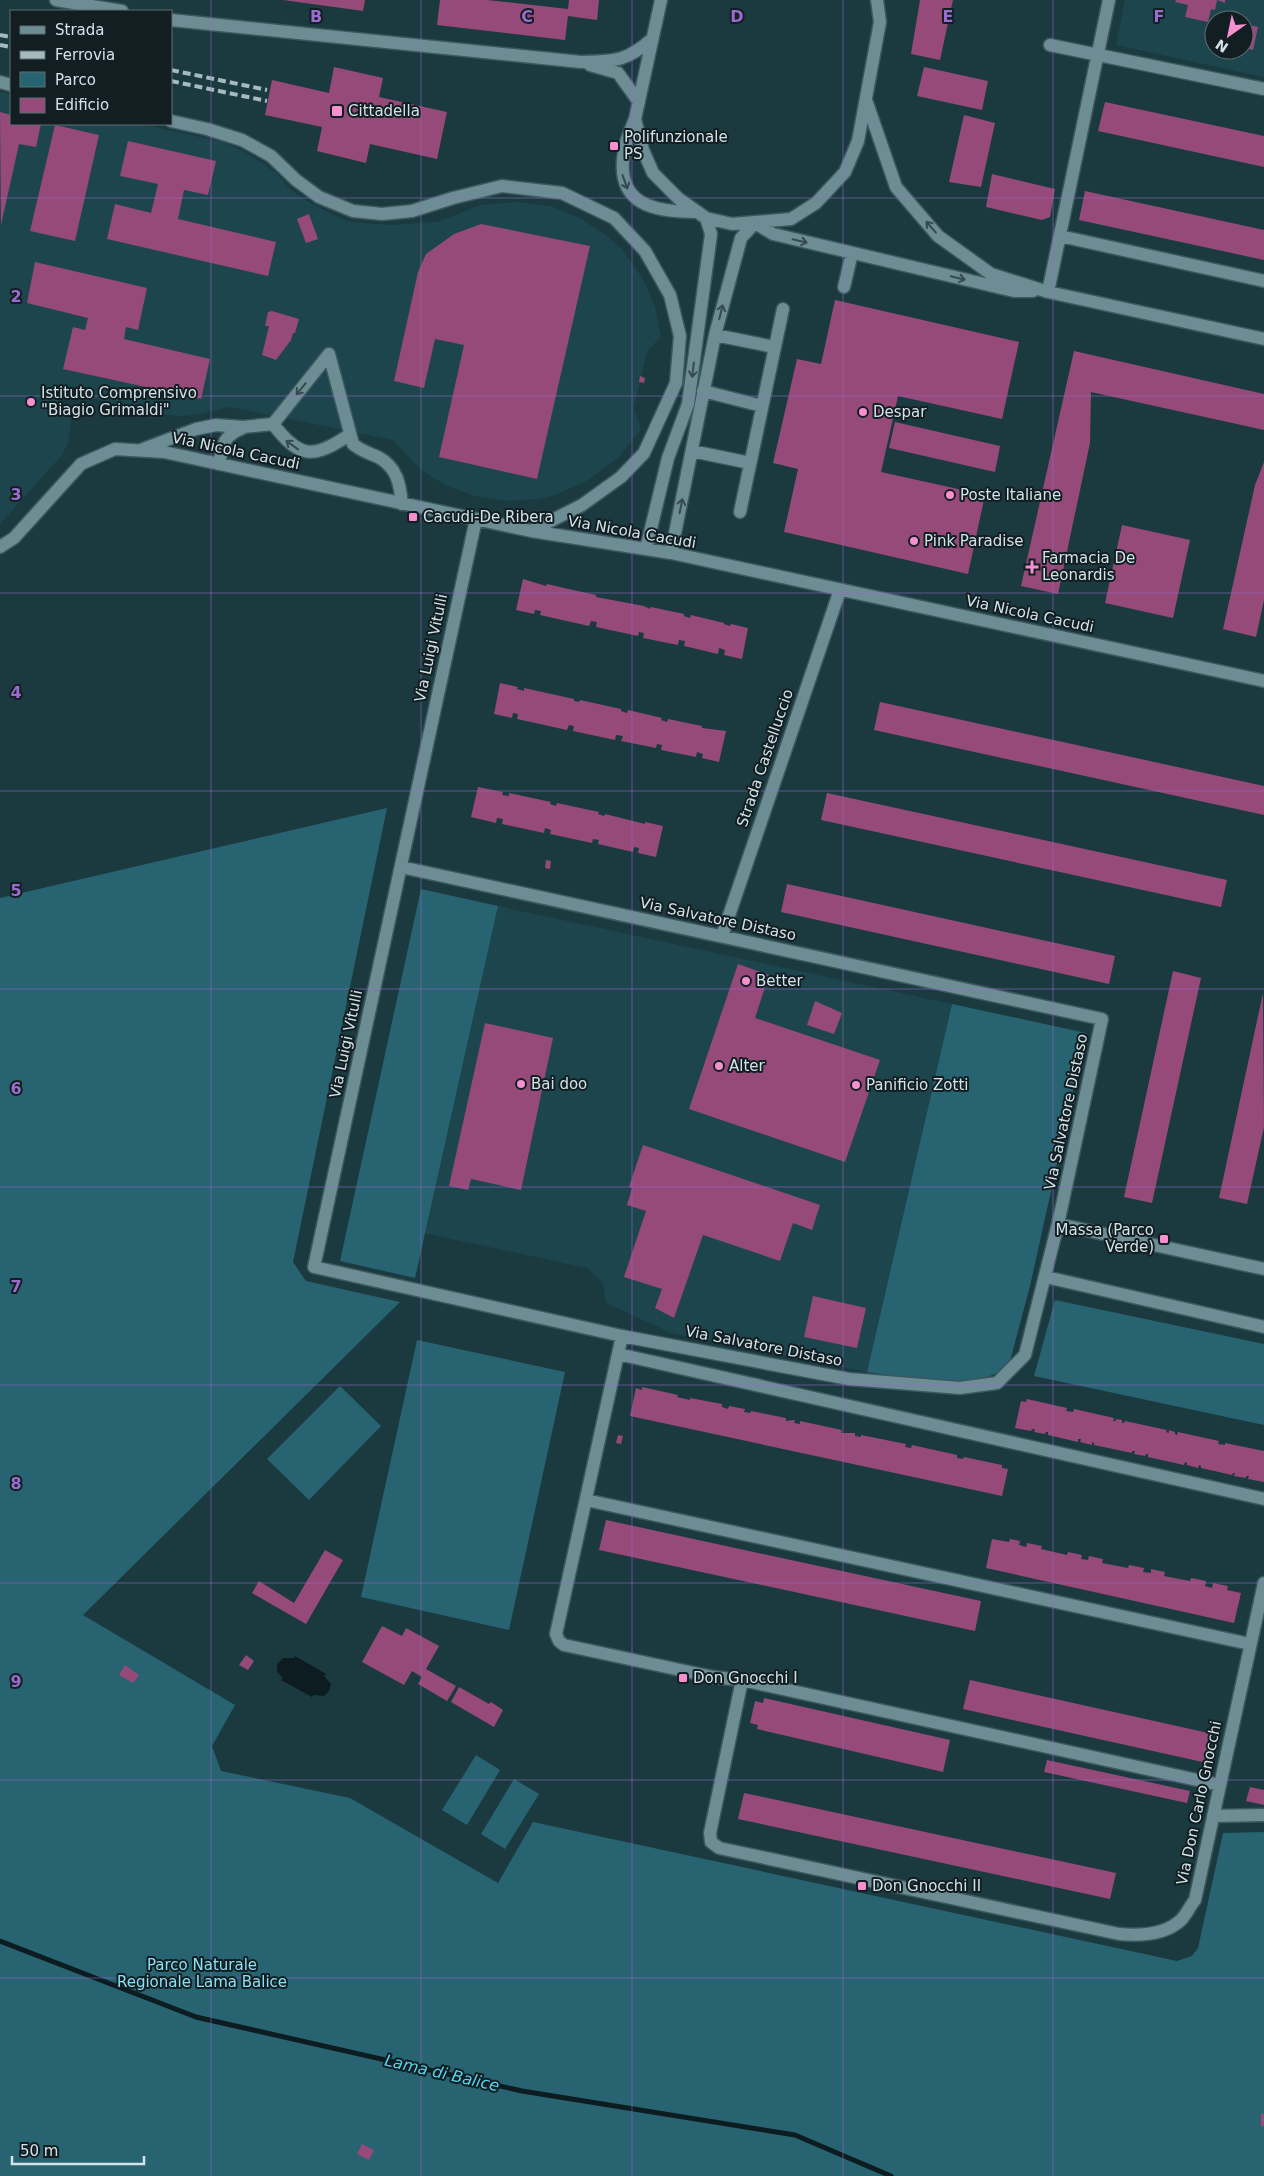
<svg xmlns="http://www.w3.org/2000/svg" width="1264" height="2176" font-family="'DejaVu Sans',sans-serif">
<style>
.built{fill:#1d454e;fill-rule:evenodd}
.green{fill:#276370}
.water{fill:#0c1c20}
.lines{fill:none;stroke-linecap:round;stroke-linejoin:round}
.stream{stroke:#0c1c20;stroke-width:5}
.building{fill:#954a79}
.minor-casing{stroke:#3c575d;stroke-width:15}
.minor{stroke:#6d8d95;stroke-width:12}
.rail{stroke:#a5babe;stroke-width:4;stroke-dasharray:8 4;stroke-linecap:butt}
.oneway{stroke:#364a50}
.grid{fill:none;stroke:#996ccd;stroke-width:1;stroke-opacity:0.55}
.poi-dot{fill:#f690cf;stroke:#121e22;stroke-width:2}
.labels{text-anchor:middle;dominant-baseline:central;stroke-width:4;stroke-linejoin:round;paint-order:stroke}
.poi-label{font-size:15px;fill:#d2e3e7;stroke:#121e22;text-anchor:start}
.street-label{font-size:15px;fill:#d2e3e7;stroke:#121e22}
.park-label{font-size:15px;fill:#8ae0f4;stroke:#121e22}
.water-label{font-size:16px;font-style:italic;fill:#54d4ef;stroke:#121e22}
.grid-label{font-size:16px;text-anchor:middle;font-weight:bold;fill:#996ccd;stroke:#121e22;stroke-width:4;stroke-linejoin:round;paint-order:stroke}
</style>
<rect width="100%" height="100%" fill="#1b3a40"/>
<path class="built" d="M1125 0H1264V77L1116 45ZM1214 20H1244V50H1214Z
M0 92 11 94V124H141L222 142 245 152 261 162 277 174 290 189 307 201 338 217 352 222 391 225 437 222 481 205 516 202 550 206 580 218 608 237 622 249 643 279 655 307 661 336 647 352 634 408 641 429 619 457 588 480 555 495 537 499 506 501 475 496 447 486 421 470 393 440 230 407 196 415 178 416 156 413 59 391 56 393 71 420 68 443 62 455 0 524Z
M498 906 952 1004 867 1372 671 1333 606 1303 603 1283 587 1268 424 1233Z"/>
<path class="green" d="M387 808 293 1262 306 1281 400 1302 83 1615 235 1705 212 1746 221 1771 350 1798 498 1883 533 1822 1177 1961 1192 1956 1198 1948 1223 1833 1264 1832V2176H0V898Z
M421 889 498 906 415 1278 340 1261Z
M952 1004 1086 1033 1030 1286 1010 1361C988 1396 902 1376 867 1372Z
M1055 1300 1264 1344V1425L1034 1376Z
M417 1340 565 1372 509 1630 361 1597Z
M340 1386 381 1426 309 1500 267 1459Z
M476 1755 500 1770 467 1825 442 1810Z
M514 1779 539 1794 505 1849 481 1834Z"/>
<path class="water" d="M295 1656 326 1674 324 1676 331 1684 329 1691 324 1696 314 1695 312 1697 281 1680 283 1678 277 1672V1664L283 1658H294Z"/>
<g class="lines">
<path class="stream" d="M0 1941 196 2017 522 2091 795 2135 891 2176"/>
</g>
<path class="building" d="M283 0H365L363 11Z
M440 0H487L568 9 569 0H599L597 20 568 16 565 40 437 25Z
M920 0H953L940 60 911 54Z
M1176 0H1225V3L1217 0 1215 10 1211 9 1208 22 1185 17 1188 5 1175 2Z
M1244 24 1258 27 1253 50 1244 48Z
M334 67 383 78 379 97 447 112 437 159 370 144 366 163 317 151 322 127 265 115 272 80 329 93Z
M924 67 988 81 982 110 917 96Z
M1105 102 1264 136V167L1098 131Z
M0 112 11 115V124H41L36 147 19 144 1 225Z
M964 115 995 123 981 187 949 182Z
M55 125 99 135 75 241 30 231Z
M128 141 216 161 208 195 184 190 178 219 276 242 268 276 107 239 115 204 151 213 158 184 120 176Z
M992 174 1055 189 1050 217 1042 220 986 207Z
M1085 191 1264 230V260L1079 220Z
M309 214 318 239 306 243 297 219Z
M481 224 590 246 537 479 439 457 464 345 435 339 424 388 394 381 418 272 426 254 454 234Z
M35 262 147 288 138 330 126 327 124 339 210 359 201 399 63 369 73 327 85 330 88 318 27 303Z
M835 300 1019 342 1002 419 898 396 881 472 985 495 968 574 784 532 798 469 773 463 797 359 821 364Z
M272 311 299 319 295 333H293L291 340 276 360 262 355 269 326H265L268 312Z
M1074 351 1264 394V430L1091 392 1090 443 1058 594 1021 586Z
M640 376 645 378 644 383 639 382Z
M895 422 1000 446 995 472 889 448Z
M1264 462V600L1256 637 1223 629 1255 485Z
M1122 525 1190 540 1173 618 1105 603Z
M523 579 546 586 547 584 573 590 596 595V597L644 606 650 609 651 607 684 614V616L690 618 691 615 724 623V624L730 626 731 624 748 628 742 659 724 655 725 650 719 648 718 654 684 646 685 641 679 640 678 645 643 638 644 633 639 632 638 636 596 627 597 622 591 621 589 626 540 615 541 611 535 610 534 614 516 610Z
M500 683 518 687 517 689 524 691V688L574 699V701L579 702 580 700 621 709V711L627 713 628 710 662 718 661 720 667 722 668 719 702 726V728L726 731 719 762 702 758 703 754 697 752 696 757 661 750 662 745 657 744 656 748 621 741 623 736 616 735 615 740 573 731 574 726 569 725 567 730 517 719 518 714 513 713 512 718 494 714Z
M880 702 1264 786V815L874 730Z
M478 787 503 792 502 795 509 796V793L551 802 550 804 556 806 557 803 599 812 598 814 604 816 605 814 645 824V822L663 826 656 857 638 853 639 848 634 847 633 852 598 844 599 840 593 839 592 843 550 834 551 830 545 828 544 833 502 824 503 819 497 818 496 823 471 817Z
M827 793 1227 880 1221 907 821 820Z
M546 860 551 861 550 869 545 868Z
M787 884 1115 956 1109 984 781 912Z
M738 964 769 975 755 1018 880 1060 845 1162 689 1109Z
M1173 971 1201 978 1152 1203 1124 1197Z
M1263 993 1264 1127 1247 1204 1219 1198Z
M815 1001 842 1013 834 1034 807 1025Z
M485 1023 553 1038 521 1190 471 1179 468 1190 449 1186Z
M643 1145 820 1205 812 1230 793 1223 780 1261 703 1235 674 1318 655 1308 662 1289 624 1277 646 1211 627 1205 632 1188 629 1187Z
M813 1296 866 1308 857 1348 804 1337Z
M642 1387 678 1395 677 1397 690 1400V1398L722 1404V1407L728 1409 729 1406 745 1409 744 1412 750 1413 751 1411 786 1418V1421L795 1420 794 1423 800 1424V1421L842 1430 841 1433H855V1436L861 1437V1435L906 1444 905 1447 911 1448 912 1445 957 1455V1458L963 1459 964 1457 1002 1465V1468L1008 1469 1002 1496 630 1416 636 1388 642 1390Z
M1027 1399 1067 1408 1066 1411 1073 1412 1074 1409 1114 1418 1113 1421H1116V1419L1122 1420V1423H1124L1125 1421 1167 1430 1166 1432 1169 1433V1430L1175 1432V1434L1177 1435 1178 1432 1219 1441 1218 1444 1225 1445V1443L1264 1451V1482L1248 1479 1249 1476H1246V1478L1234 1476 1235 1473H1233L1232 1475 1201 1468V1466L1199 1465 1198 1468 1187 1465V1463L1185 1462 1184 1465 1148 1457V1454H1146L1145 1456 1134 1454 1135 1451H1132V1453L1094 1445V1443L1092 1442V1445L1080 1442 1081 1439H1078V1442L1048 1435V1432H1046L1045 1434 1034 1432 1035 1429H1032L1031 1431 1015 1428 1021 1401 1026 1402Z
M618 1435 623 1436 621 1444 616 1443Z
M606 1520 981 1601 975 1631 599 1550Z
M992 1539 1009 1542 1010 1539 1020 1541 1019 1545 1026 1547 1027 1543 1042 1546 1041 1549 1067 1555 1068 1552 1082 1555 1081 1559 1088 1560 1089 1556 1103 1559 1102 1563 1128 1568 1129 1565 1144 1568 1143 1572 1151 1573V1569L1165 1572 1164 1576 1190 1581 1191 1578 1206 1581 1205 1586 1212 1588 1213 1583 1228 1586 1227 1590 1241 1593 1234 1623 986 1568Z
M325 1550 343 1560 306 1624 252 1593 259 1581 294 1603Z
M382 1626 402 1636 406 1628 439 1646 426 1669 456 1686 447 1701 418 1684 422 1677 412 1671 404 1685 362 1662Z
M246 1655 254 1661 248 1670 239 1665Z
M125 1665 139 1675 133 1683 119 1675Z
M970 1680 1213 1734 1207 1763 963 1709Z
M459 1687 489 1704 491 1702 503 1710 494 1727 451 1702Z
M764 1698 950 1740 943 1772 757 1729 758 1725 750 1723 755 1701 763 1703Z
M1047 1760 1190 1791 1187 1803 1044 1772Z
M1250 1787 1264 1790V1805L1246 1801Z
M744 1793 1116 1873 1110 1899 738 1819Z
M1261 2114H1264V2126H1261Z
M362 2144 374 2150 369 2160 357 2154Z"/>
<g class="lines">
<g class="minor-casing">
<path id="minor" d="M56 0 122 11
M661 0 635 119 643 150 653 173 679 199 706 218 732 224 791 219 816 203 845 172 858 141 880 22 877 0
M171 20 581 62C614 61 626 62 652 39
M1050 45 1264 89
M590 65 618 73 639 102
M0 82 11 85
M866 100 896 187 938 236 991 274 1048 292 1264 339
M635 119C631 129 625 141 624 152 615 205 654 212 697 212
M171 121 207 129 242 140 271 156 296 180 319 197 353 211 382 214 412 211 453 198 502 186 562 193 614 218 645 251 670 295 680 336 676 383 644 453 621 477 582 505 531 531
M755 223 773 234 1014 291H1033
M1060 236 1264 281
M844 287 852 253
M1048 292 1109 0
M715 335 774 347
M329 354 353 444C361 451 369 453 378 457 397 467 400 484 402 504
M703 391 762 406
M273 424C300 459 313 459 349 435
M143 449 196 429 216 425 243 427 273 424 329 354
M692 451 750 463
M219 464C223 444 223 436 243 428
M740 512 783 309
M0 547 14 538 81 464 115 449 164 452 531 531 671 553 1264 681
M646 549 668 458 688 404 709 249 711 234 706 218
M671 553 715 335 741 238 755 223
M401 867 1102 1019 1058 1224 1025 1355 997 1383 960 1388 849 1379 622 1336 314 1267 476 519
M722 936 840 590
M1058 1224 1264 1269
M1046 1277 1264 1327
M622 1336 556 1634 559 1641 564 1645 713 1677 742 1680 1220 1785
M618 1354 1264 1499
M586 1500 1250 1644
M742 1680 710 1833 711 1842 719 1848 1119 1934C1140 1936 1165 1935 1181 1920 1186 1915 1190 1906 1195 1900L1264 1583
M1213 1816 1264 1815"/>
</g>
<use href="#minor" class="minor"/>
<path class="rail" d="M0 35 11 37
M0 45 11 47
M171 70 267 90
M171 81 267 101"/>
</g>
<defs><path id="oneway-shaft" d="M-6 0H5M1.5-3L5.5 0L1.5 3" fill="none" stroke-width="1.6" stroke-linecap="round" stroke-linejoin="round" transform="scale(1.25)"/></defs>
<g class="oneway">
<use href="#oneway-shaft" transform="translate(625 182) rotate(70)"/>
<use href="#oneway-shaft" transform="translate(931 227) rotate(-131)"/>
<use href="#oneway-shaft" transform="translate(800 241) rotate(13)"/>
<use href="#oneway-shaft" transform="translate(958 278) rotate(13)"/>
<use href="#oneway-shaft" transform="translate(721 312) rotate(-76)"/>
<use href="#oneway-shaft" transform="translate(693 370) rotate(97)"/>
<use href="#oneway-shaft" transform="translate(301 389) rotate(129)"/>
<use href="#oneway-shaft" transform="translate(292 445) rotate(-144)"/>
<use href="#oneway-shaft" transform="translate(681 506) rotate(-79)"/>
</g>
<path class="grid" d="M211 0V2176M421 0V2176M632 0V2176M843 0V2176M1053 0V2176M0 198H1264M0 396H1264M0 593H1264M0 791H1264M0 989H1264M0 1187H1264M0 1385H1264M0 1583H1264M0 1780H1264M0 1978H1264"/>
<g class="poi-dot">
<rect x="331" y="105" width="12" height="12" rx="2.5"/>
<rect x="609" y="141" width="10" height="10" rx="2.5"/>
<circle cx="31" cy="402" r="5"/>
<circle cx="863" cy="412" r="5"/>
<circle cx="950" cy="495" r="5"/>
<rect x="408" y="512" width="10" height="10" rx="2.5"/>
<circle cx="914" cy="541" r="5"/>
<path d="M1029.5 559.5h5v5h5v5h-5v5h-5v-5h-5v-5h5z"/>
<circle cx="746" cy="981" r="5"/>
<circle cx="719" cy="1066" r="5"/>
<circle cx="521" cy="1084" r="5"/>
<circle cx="856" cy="1085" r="5"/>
<rect x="1159" y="1234" width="10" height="10" rx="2.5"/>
<rect x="678" y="1673" width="10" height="10" rx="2.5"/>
<rect x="857" y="1881" width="10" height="10" rx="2.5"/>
</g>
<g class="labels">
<g class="poi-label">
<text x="348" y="111">Cittadella</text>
<text x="624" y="137">Polifunzionale<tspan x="624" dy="17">PS</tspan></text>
<text x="41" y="393">Istituto Comprensivo<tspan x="41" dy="17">"Biagio Grimaldi"</tspan></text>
<text x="873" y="412">Despar</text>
<text x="960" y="495">Poste Italiane</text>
<text x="423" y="517">Cacudi-De Ribera</text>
<text x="924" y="541">Pink Paradise</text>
<text x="1042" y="558">Farmacia De<tspan x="1042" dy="17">Leonardis</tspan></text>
<text x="756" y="981">Better</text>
<text x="729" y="1066">Alter</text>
<text x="531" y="1084">Bai doo</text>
<text x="866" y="1085">Panificio Zotti</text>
<text x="1154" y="1230" text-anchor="end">Massa (Parco<tspan x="1154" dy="17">Verde)</tspan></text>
<text x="693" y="1678">Don Gnocchi I</text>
<text x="872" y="1886">Don Gnocchi II</text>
</g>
<g class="street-label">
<text transform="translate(236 451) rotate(12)">Via Nicola Cacudi</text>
<text transform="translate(632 532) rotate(10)">Via Nicola Cacudi</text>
<text transform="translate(1030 614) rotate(12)">Via Nicola Cacudi</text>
<text transform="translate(431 648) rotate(-78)">Via Luigi Vitulli</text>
<text transform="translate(765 758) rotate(-71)">Strada Castelluccio</text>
<text transform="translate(718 919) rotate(12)">Via Salvatore Distaso</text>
<text transform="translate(346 1044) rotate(-78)">Via Luigi Vitulli</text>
<text transform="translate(1066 1112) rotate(-78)">Via Salvatore Distaso</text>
<text transform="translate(764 1346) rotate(11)">Via Salvatore Distaso</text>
<text transform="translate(1199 1803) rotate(-78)">Via Don Carlo Gnocchi</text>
</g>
<g class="park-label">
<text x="202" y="1965">Parco Naturale<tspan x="202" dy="17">Regionale Lama Balice</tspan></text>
</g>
<g class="water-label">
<text transform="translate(442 2073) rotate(13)">Lama di Balice</text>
</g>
</g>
<g class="grid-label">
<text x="316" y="22">B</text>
<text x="527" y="22">C</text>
<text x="737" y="22">D</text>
<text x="948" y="22">E</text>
<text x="1159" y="22">F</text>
<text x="16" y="302">2</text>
<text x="16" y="500">3</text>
<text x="16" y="698">4</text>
<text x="16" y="896">5</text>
<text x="16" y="1094">6</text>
<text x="16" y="1292">7</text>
<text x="16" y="1489">8</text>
<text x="16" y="1687">9</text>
</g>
<rect x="10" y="10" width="162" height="115" fill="#121e22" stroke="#5f6d71"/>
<rect x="20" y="26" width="25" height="8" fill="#6d8d95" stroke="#5f6d71"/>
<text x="55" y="35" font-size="15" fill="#d2e3e7">Strada</text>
<rect x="20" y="51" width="25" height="8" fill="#a5babe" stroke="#5f6d71"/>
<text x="55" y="60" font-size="15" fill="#d2e3e7">Ferrovia</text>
<rect x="20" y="72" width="25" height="15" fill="#276370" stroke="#5f6d71"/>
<text x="55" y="85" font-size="15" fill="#d2e3e7">Parco</text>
<rect x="20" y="98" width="25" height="15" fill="#954a79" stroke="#5f6d71"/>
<text x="55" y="110" font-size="15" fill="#d2e3e7">Edificio</text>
<g transform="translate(1229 35) rotate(213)"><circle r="24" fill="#121e22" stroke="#5f6d71"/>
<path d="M0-4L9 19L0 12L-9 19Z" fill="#f690cf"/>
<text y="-8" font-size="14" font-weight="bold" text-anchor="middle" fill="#d2e3e7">N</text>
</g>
<path d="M12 2156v8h132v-8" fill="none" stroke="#d2e3e7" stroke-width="2.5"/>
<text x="20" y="2156" font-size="15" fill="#d2e3e7" stroke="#121e22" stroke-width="4" paint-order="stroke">50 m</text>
</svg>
